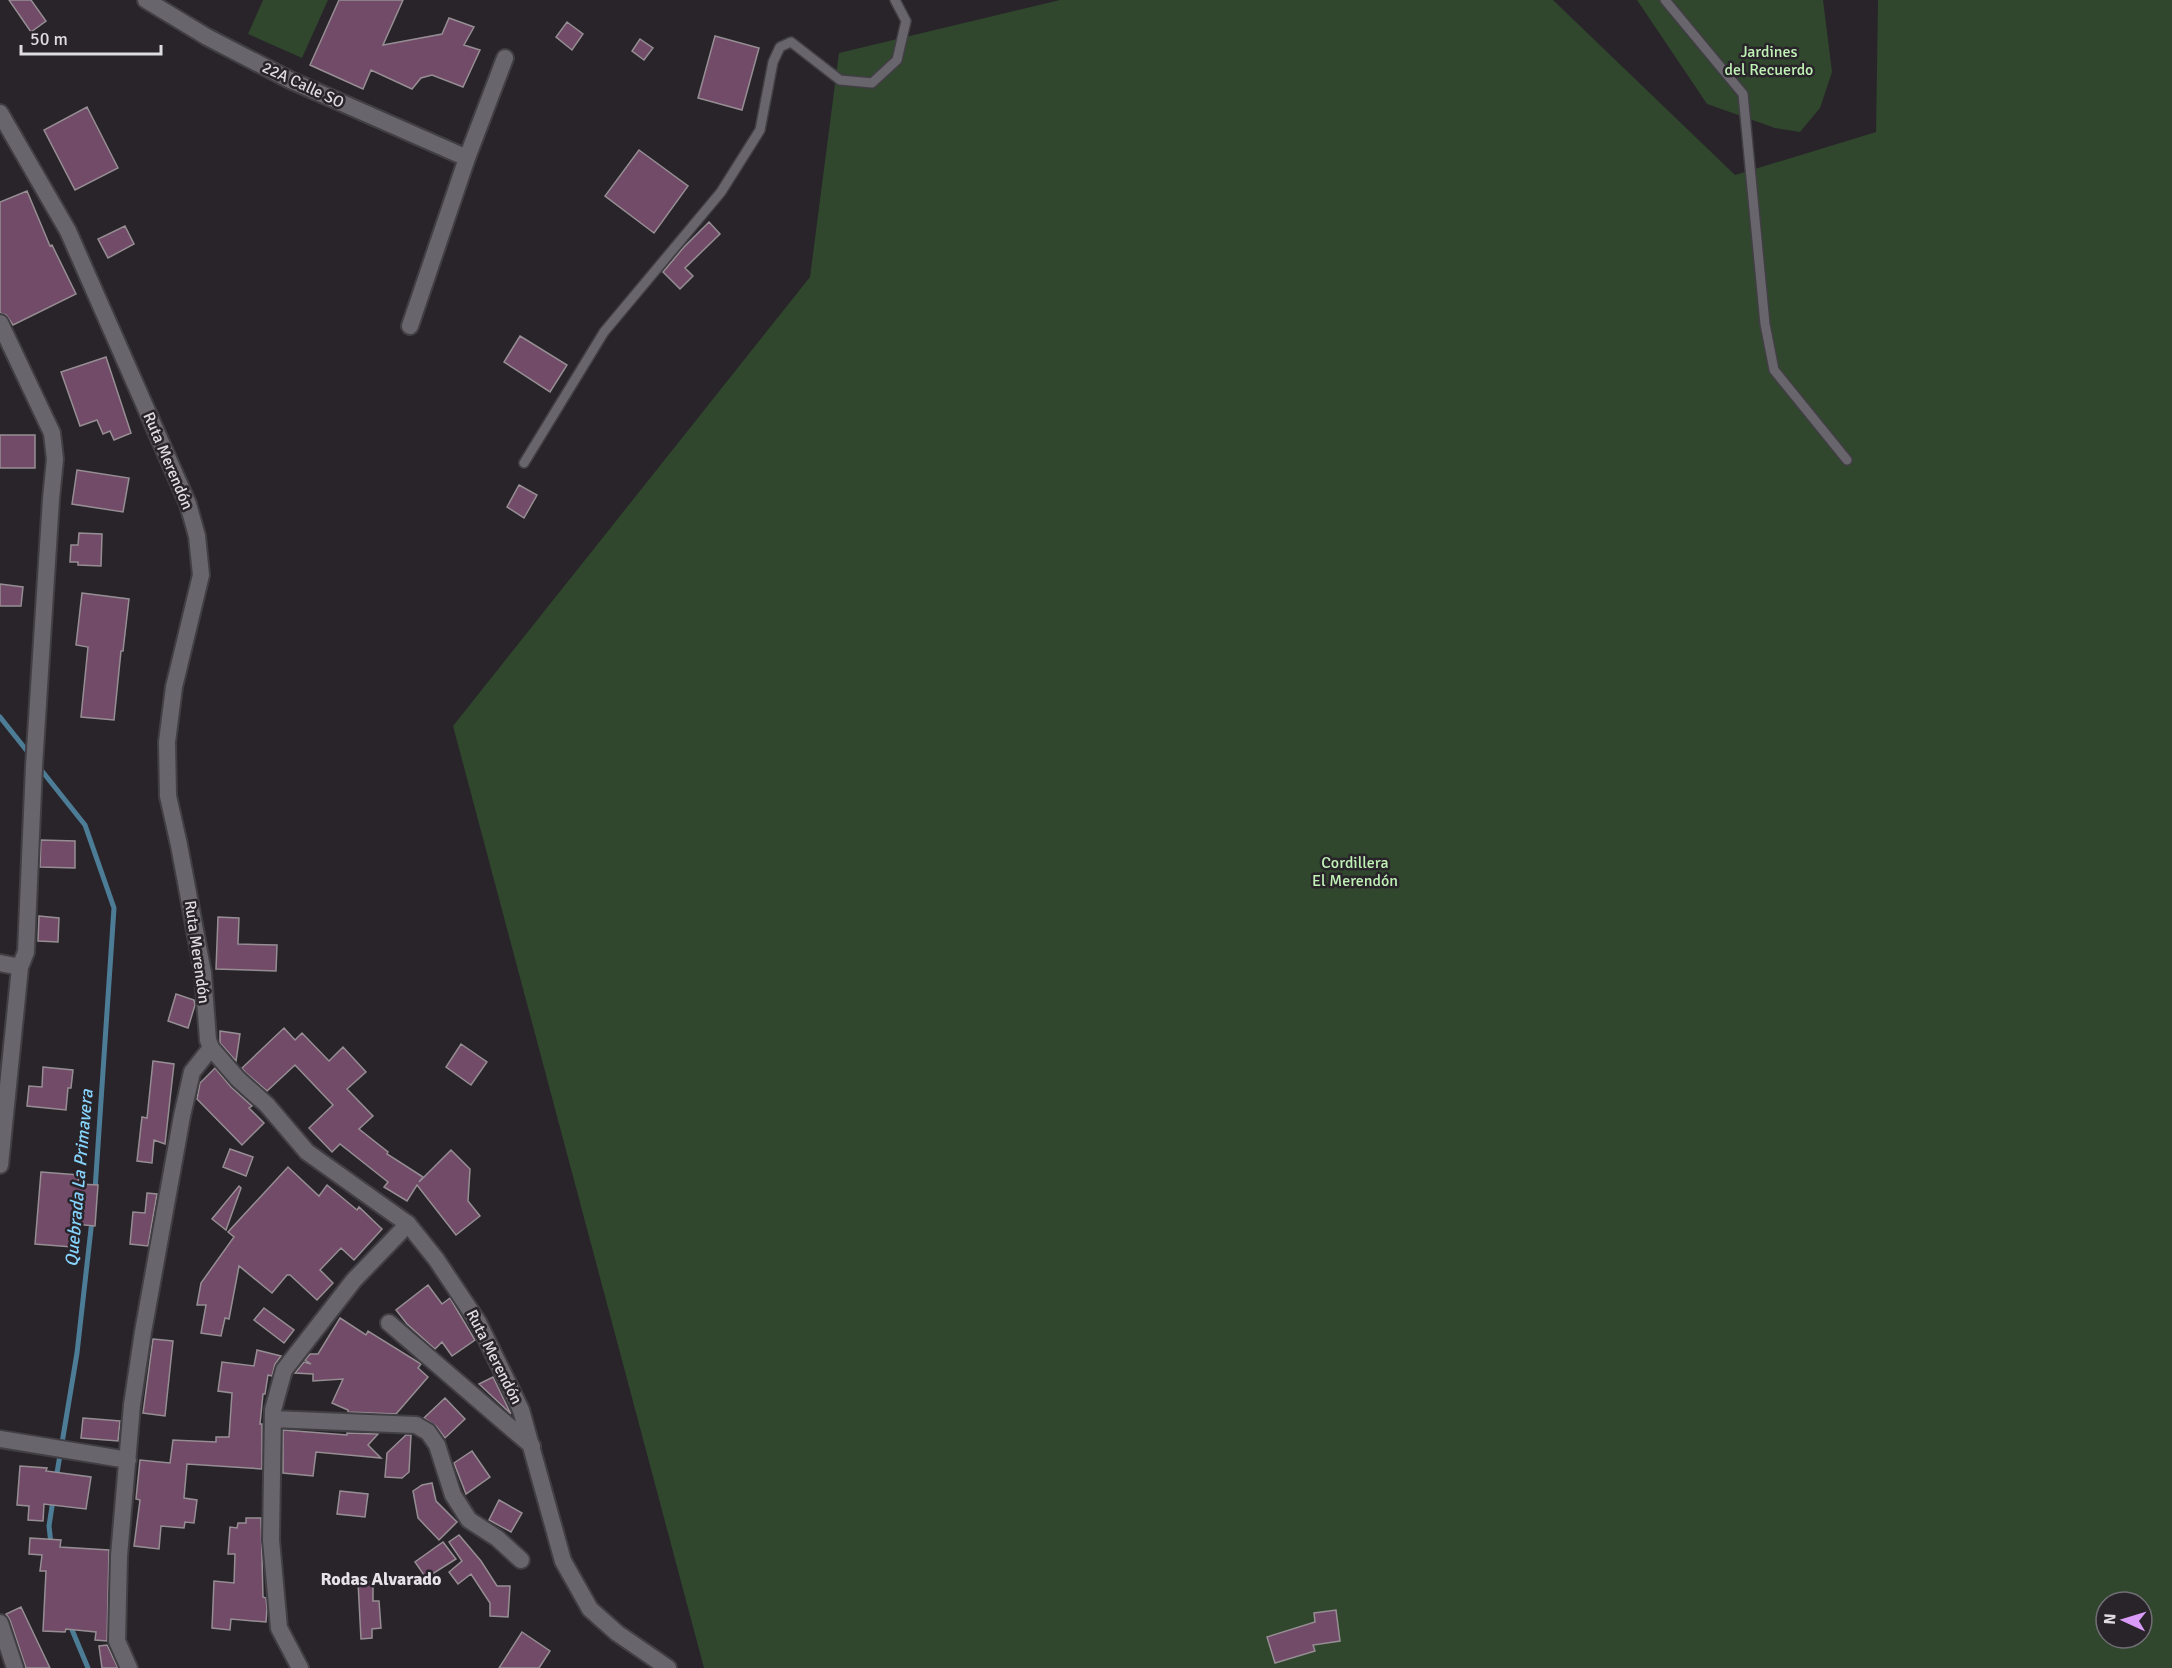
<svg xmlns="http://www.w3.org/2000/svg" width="2172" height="1668" font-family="Signika,sans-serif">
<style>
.green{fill:#30462d;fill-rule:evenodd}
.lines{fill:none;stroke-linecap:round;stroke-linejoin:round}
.stream{stroke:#4d7d96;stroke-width:5}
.building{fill:#714b68;stroke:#968e93;stroke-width:1.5}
.service-casing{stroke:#413f44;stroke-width:12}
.minor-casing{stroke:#413f44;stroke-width:20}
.tertiary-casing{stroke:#413f44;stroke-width:20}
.service{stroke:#69656c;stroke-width:9}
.minor{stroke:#69656c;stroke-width:16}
.tertiary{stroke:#69656c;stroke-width:16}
.labels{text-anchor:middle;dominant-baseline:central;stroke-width:5;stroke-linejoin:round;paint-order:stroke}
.park-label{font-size:16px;fill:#c0f2b6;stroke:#28242a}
.street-label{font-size:16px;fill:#dedce0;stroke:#28242a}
.water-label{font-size:18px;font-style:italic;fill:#86d3fc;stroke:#28242a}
.neighbourhood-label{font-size:18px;font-weight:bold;fill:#e7e2ea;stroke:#28242a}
</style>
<rect width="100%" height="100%" fill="#28242a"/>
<path class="green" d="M263 0H328L302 58 248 34Z
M1060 0H1553L1735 175 1876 132 1878 0H2172V1668H704L453 726 810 277 839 53ZM2106 1602H2142V1638H2106Z
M1637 0H1823L1832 72 1820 108 1800 132 1775 128 1707 104Z"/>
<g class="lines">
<path class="stream" d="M0 717 31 756
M38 766 85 825 114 908 95 1190
M56 1479 77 1353 92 1220
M51 1544 49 1526 53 1500
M70 1625 88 1668"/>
</g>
<path class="building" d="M9 0H31L46 21 31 32Z
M339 0H403L383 45 442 34 449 18 474 27 464 45 480 50 463 87 432 75 421 78 412 89 371 70 363 89 310 65Z
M567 22 583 34 572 50 556 37Z
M715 36 759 48 742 110 698 98Z
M640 39 653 48 644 60 632 51Z
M87 107 118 168 75 190 44 130Z
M639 150 688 186 654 233 605 196Z
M27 191 50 246 52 245 76 294 13 325 6 315 0 313V202Z
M709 222 720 234 685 268 693 276 680 289 663 272 684 247Z
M125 226 134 244 108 258 98 239Z
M520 336 567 365 550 392 504 362Z
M106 357 131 433 114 440 110 431 103 434 97 420 80 426 61 372Z
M0 435H35V468H0Z
M77 470 129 478 123 512 72 504Z
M519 485 537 495 524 518 507 507Z
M79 533 102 534 101 566 78 565V562H70L71 545H78Z
M0 584 23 587 21 606H0Z
M82 593 129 599 123 651H121L114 720 81 717 88 647 76 645Z
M41 840 75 841V868L40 867Z
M39 916 59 918 58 942 38 941Z
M218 917 239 918 238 944 277 945 276 971 216 969Z
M176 994 194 1000 195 1005 188 1028 168 1021Z
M284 1028 295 1040 302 1033 329 1061 343 1047 366 1072 347 1089 373 1116 359 1129 388 1152 387 1154 423 1177 419 1182 451 1150 470 1169 468 1201 480 1216 456 1235 417 1185 407 1201 384 1187 388 1182 340 1144 332 1152 309 1128 333 1105 295 1065 267 1091 245 1072 242 1068Z
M220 1031 240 1034 236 1061 220 1043Z
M461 1044 487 1062 471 1085 446 1067Z
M153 1061 174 1064 165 1144 154 1140 152 1163 137 1161 142 1117 147 1118Z
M43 1067 73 1070 71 1088H68L66 1110 27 1106 29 1086 42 1087Z
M215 1068 231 1087 252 1106 249 1108 264 1123 242 1145 197 1099 200 1083Z
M230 1149 253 1157 246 1176 223 1167Z
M288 1167 319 1196 327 1185 357 1210 359 1207 382 1229 354 1260 341 1248 320 1270 333 1283 317 1300 290 1275H287L272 1293 239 1266 229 1319 225 1318 221 1336 201 1333 206 1305H197L201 1283 234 1237 228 1232Z
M41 1172 79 1175 78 1184 98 1185 95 1226 74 1224 72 1247 35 1244Z
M239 1186 241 1188 226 1230 212 1219Z
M147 1193 157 1194 148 1246 130 1244 133 1212 145 1213Z
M428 1285 442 1304 450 1298 475 1340 452 1356 442 1342 435 1349 407 1324 396 1310Z
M264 1308 294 1330 284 1343 254 1320Z
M340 1318 366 1335 368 1331 421 1364 418 1368 428 1377 396 1414 348 1412V1410L332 1403 343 1379 313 1381V1374L295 1373 304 1362 311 1364 305 1360 310 1354H318Z
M153 1339 173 1341 165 1416 143 1413Z
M257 1350 281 1356 275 1364 272 1376 268 1375 265 1394H263L260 1424H262V1469L187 1464 184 1498 197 1500 194 1523 185 1522 184 1528 161 1526 159 1549 134 1546 140 1500 136 1499 140 1460 170 1463 173 1440 216 1442V1437H229L232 1393 218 1391 222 1362 254 1366Z
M493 1377 511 1414 479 1384Z
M445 1398 465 1419 445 1438 436 1426 424 1418Z
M83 1418 120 1421 118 1441 81 1438Z
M283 1430 347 1435V1433L378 1434 368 1445 381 1458 316 1452 313 1476 283 1473Z
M406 1435H411L409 1472 402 1478 385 1477 387 1453Z
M472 1451 490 1477 466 1494 454 1463Z
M20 1466 47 1468 46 1471 91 1477 86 1509 44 1504 43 1521 28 1520 29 1506 17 1505Z
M432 1483 436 1501 457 1522 439 1540 418 1518 413 1491 422 1485Z
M340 1491 368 1494 365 1517 337 1514Z
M499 1500 522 1513 511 1532 489 1520Z
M246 1518H261L263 1597 266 1598 267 1608 266 1622 231 1619 230 1630 212 1628 214 1581 234 1583 235 1554H228L230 1527 237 1528 238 1523H246Z
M459 1535 481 1561 497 1586H510L508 1617 490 1616V1603L471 1574 458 1584 449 1572 462 1561 449 1542Z
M30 1538 61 1540 60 1547 109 1550 107 1641 95 1640 96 1632 66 1629 65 1632 43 1631 46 1571H40L42 1555 29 1554Z
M443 1542 456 1559 426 1578 415 1562Z
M358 1582H373V1601H379L381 1628 372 1629V1638L361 1639Z
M21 1607 50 1668H26L10 1620 6 1614Z
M1336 1610 1340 1641 1313 1645 1315 1651 1275 1663 1267 1637 1315 1622 1314 1613Z
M522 1632 550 1651 539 1668H499Z
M107 1645 118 1668H102L99 1646Z"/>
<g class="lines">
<g class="service-casing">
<path id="service" d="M1665 0 1743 94 1765 324 1774 370 1847 460
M524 463 604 332 721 192 760 130 773 62 780 47 791 42 840 80 872 83 897 60 906 21 895 0"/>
</g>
<g class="minor-casing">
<path id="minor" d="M146 0 207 37 290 80 467 158
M0 323 52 433 55 459 51 499 34 766 26 952 20 967 0 1165
M410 326 467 158 505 58
M0 963 20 967
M389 1323 532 1446
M273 1419 416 1425 428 1432 437 1445 453 1495 469 1520 497 1538 521 1560
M0 1439 128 1460
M0 1623 15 1668
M129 1668 117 1641 119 1556 132 1405 143 1332 182 1116 192 1072 211 1048
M300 1668 279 1628 271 1540 273 1410 284 1370 354 1280 408 1224"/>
</g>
<g class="tertiary-casing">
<path id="tertiary" d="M0 113 68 231 188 504 197 536 201 575 174 687 167 742 168 796 179 845 203 973 208 1040 211 1048 238 1079 267 1105 307 1152 408 1224 436 1259 478 1322 521 1410 563 1561 590 1609 617 1633 668 1668"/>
</g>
<use href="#service" class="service"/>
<use href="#minor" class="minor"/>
<use href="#tertiary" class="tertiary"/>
</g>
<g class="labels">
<g class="park-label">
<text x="1769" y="52">Jardines<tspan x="1769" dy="18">del Recuerdo</tspan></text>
<text x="1355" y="863">Cordillera<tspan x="1355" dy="18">El Merendón</tspan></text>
</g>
<g class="street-label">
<text transform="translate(303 85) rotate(25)">22A Calle SO</text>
<text transform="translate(168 461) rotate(67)">Ruta Merendón</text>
<text transform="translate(197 952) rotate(82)">Ruta Merendón</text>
<text transform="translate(494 1357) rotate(63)">Ruta Merendón</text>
</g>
<g class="water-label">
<text transform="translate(79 1178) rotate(-85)">Quebrada La Primavera</text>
</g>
<g class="neighbourhood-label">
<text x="381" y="1579">Rodas Alvarado</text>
</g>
</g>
<g transform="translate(2124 1620) rotate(274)"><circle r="28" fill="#28242a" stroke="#716e73" stroke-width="1.5"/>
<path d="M0-4.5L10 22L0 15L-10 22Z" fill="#d99af8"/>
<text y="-9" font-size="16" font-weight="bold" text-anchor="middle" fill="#dedce0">N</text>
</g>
<path d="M21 45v9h140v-9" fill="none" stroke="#dedce0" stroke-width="3"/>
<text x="30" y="45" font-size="18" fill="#dedce0" stroke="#28242a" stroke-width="4.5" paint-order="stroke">50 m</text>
</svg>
